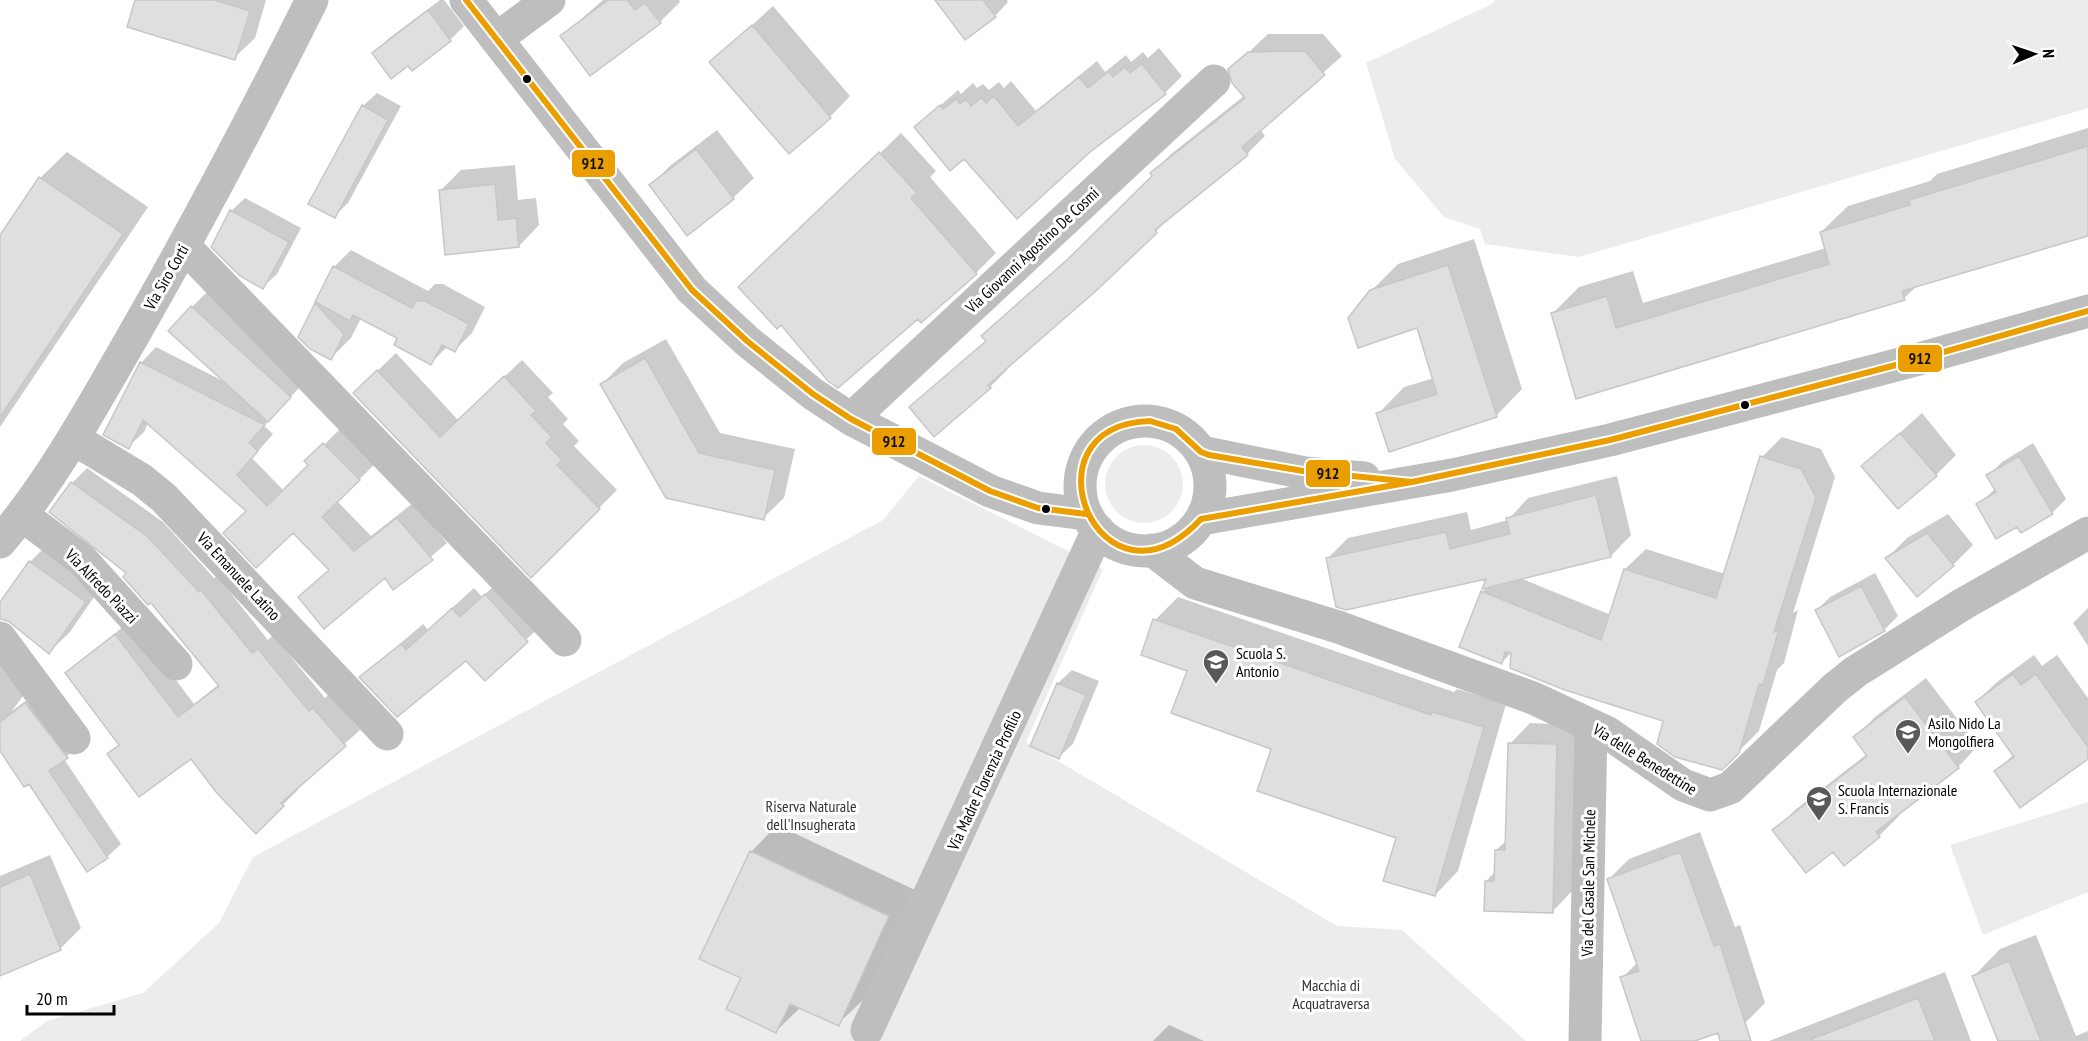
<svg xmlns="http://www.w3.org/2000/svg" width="2088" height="1041" font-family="'PT Sans Narrow',sans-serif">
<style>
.green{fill:#ececec}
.shadow{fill:#0003}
.building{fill:#dfdfdf;stroke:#c7c7c7;stroke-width:1.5}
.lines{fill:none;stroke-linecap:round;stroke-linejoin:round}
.minor{stroke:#bebebe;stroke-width:33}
.bus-1-casing{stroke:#fff;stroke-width:10}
.bus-1{stroke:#eb9e00;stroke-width:6}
.bus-dot{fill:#000;stroke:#fff;stroke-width:2}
.labels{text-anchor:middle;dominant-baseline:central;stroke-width:6;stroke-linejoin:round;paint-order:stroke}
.street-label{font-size:16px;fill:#000;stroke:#fff}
.poi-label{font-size:16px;fill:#000;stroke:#fff;text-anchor:start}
.park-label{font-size:16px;fill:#333;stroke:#fff}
.line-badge{stroke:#fff;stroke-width:2}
.pale-badge-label{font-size:16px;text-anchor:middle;font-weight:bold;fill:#111}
</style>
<rect width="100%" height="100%" fill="#fff"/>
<path class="green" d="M1495 0H2088V108L1579 257 1485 244 1480 229 1444 217 1395 159 1366 63 1492 4Z
M1105 484a39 39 0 1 1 78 0a39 39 0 1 1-78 0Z
M919 476 1103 569 1026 742 1337 926 1402 930 1526 1041H20L47 1021 143 993 219 923 253 857 883 520Z
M2088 802V892L1983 935 1950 845Z"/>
<path class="shadow" d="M136 0H266L255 38 234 58Z
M440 0H444L464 26 450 40 412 69 408 64 374 53 388 39Z
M603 0H679L680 2 660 22 562 36Z
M937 0H1007L1008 2 995 16Z
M773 6 850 96 830 117 712 62Z
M1268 34H1323L1342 56 1260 129 1265 136 1247 154 1174 214 1096 289 1006 367 1008 369 990 387 934 435 911 408 987 340 983 336 1088 240 1154 176 1152 173 1170 155 1245 95 1230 70Z
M1159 48 1182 76 1165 93 1088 152 964 157 916 127 958 90 961 94 973 83 977 88 983 84 989 90 999 82 1004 88 1011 81 1036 111 1097 61 1105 72 1126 55 1131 62 1143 52 1148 58Z
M377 93 401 106 348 203 334 216 363 106Z
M2088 128V235L1917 286 1904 298 1577 397 1552 314 1579 287 1633 271 1643 303 1826 248 1821 232 1848 206 1930 181 1937 174Z
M717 130 754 178 733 198 687 233 651 185 671 165Z
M901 133 936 171 930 177 996 253 976 273 918 317 761 267Z
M67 152 148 207 0 427V238L40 178Z
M515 165 518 200 536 198 539 225 519 246 440 191 461 170Z
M245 198 301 228 277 274 263 287 231 211Z
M1474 239 1522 389 1496 416 1378 414 1404 387 1434 378 1418 327 1371 291 1398 264Z
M351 250 428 291 435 284H443L485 307 472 333 455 350 448 346 431 363 399 337 361 318 351 338 331 358 316 304 334 267Z
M212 287 310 376 264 426 273 434 252 458 284 491 310 465 307 462 340 429 375 464 337 501 371 536 413 503 447 543 394 588 385 576 300 597 330 569 293 531 248 511 148 423 144 432 128 447 141 363 156 347 227 383 192 307Z
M666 339 720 433 795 449 784 498 763 518 602 384 623 363Z
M396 353 458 420 522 360 553 393 548 397 568 419 563 424 579 441 574 446 617 490 531 576 372 376Z
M1922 413 1956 455 1936 475 1863 466Z
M1782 437 1821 449 1835 477 1793 613 1798 610 1784 663 1777 670 1759 731 1738 752 1512 652 1502 662 1482 592 1488 586V577L1327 559 1348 538 1467 512 1471 530 1508 520 1528 498 1617 476 1631 535 1611 556 1520 578 1611 615 1625 569 1646 549 1725 574 1762 457Z
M2033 443 2066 499 2052 513 2021 531 2017 525 1978 505 1996 488 1988 476 2002 462Z
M87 468 163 522 214 578 217 576 268 640 273 635 325 698 329 694 360 730 296 788 298 790 256 831 191 757 109 754 120 743 67 673 131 620 194 704 219 684 128 573 72 483Z
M1948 514 1973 545 1953 565 1887 558 1907 538Z
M50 542 105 581 70 632 49 652 0 615V605L30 562Z
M1875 573 1898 616 1884 630 1816 611 1830 597Z
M507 574 548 619 485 679 466 659 361 677 423 624 428 630 474 588 482 597Z
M1178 597 1454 692 1457 689 1506 704 1458 871 1435 895 1398 837 1189 670 1155 620Z
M2088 608V646L2073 623Z
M0 638 33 682 12 711 39 691 81 743 64 759 121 844 107 857 29 782 0 749Z
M2034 655 2042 666 2057 655 2088 698V757L1996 772 2014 754 1976 702 1997 682Z
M1072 670 1099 681 1073 744 1059 757 1032 746 1058 683Z
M1926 678 1978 746 1958 767 1898 813 1899 816 1879 836 1833 849 1774 831 1795 810 1867 754 1855 737 1875 717Z
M1530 723 1577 725 1573 890 1553 911 1486 881 1496 871V850L1507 840 1510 744Z
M777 825 915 890 865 998 838 1024 801 1007 776 1031 742 978 751 852Z
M1700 832 1735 927 1740 925 1765 1003 1745 1023 1691 1041H1642L1622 978 1638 962 1609 879 1629 859Z
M50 855 81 928 60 949 0 970V876Z
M2036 935 2076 1036 2088 1031V1041H2000L1974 976 2000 949Z
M1945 972 1971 1041H1769Z
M1169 1025 1204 1041H1153Z"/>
<path class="building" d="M135 0H214L250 11 235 60 127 27Z
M608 0H627L635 10 645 3 661 23 590 76 560 36Z
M935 0H983L996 17 965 40Z
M428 10 451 41 412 71 408 66 391 79 372 53Z
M752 25 831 118 789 154 709 62Z
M1305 51 1325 75 1242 147 1248 155 1155 230 1157 233 1097 290 988 385 991 388 934 437 909 407 986 341 981 336 1068 259 1152 176 1150 173 1245 98 1232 83 1228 69 1248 52Z
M1142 64 1166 94 1089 153 1017 219 964 159 950 171 914 127 940 105 943 109 956 99 960 104 966 99 971 106 982 97 986 103 994 96 1018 126 1079 77 1088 88 1109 71 1113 77 1125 67 1130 73Z
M362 105 388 120 335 218 308 204Z
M2088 146V236L1902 291 1905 300 1576 399 1551 313 1607 296 1616 328 1829 264 1820 232 1910 205 1909 200Z
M696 149 734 199 687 236 649 185Z
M879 152 917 193 911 198 977 274 921 323 918 319 838 388 828 381 781 325 777 329 738 287Z
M39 177 123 234 0 417V235Z
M495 184 498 220 516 218 519 247 445 255 439 190Z
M230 210 289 242 263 289 240 276 211 247Z
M1448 265 1497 417 1389 452 1376 413 1437 394 1417 328 1358 348 1348 318 1370 290Z
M333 266 412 308 416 301H425L469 324 455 352 442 345 431 365 394 345 397 338 353 315 350 321 315 302Z
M315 303 344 334 331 360 310 349 298 337Z
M191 306 291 397 268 422 168 331Z
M645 358 699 453 775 470 764 520 666 498 600 384Z
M140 362 265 425 249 443 258 451 237 475 267 506 308 465 304 461 323 443 360 480 322 517 354 551 397 518 433 560 393 590 385 578 324 629 298 597 329 570 293 533 256 568 223 533 246 511 143 420 129 449 103 435Z
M377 370 440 437 504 376 536 411 531 415 552 437 546 443 562 460 557 465 600 509 531 578 353 393Z
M1900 433 1937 476 1898 509 1861 466Z
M1760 456 1801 469 1816 498 1774 632 1779 629 1763 685 1759 684 1739 753 1722 770 1675 757 1657 744 1663 721 1565 690 1510 668 1511 653 1505 652 1502 664 1459 647 1481 591 1601 640 1624 569 1716 598Z
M2019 456 2053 514 2021 533 2017 527 1996 539 1976 504 1996 492 1986 475Z
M71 482 148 537 199 592 201 590 252 653 258 649 309 711 313 708 346 746 281 803 284 806 256 834 216 792 191 759 139 797 107 754 119 745 65 673 115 634 178 717 219 686 151 603 148 605 123 577 126 573 49 512Z
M1596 495 1611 557 1482 589 1486 579 1346 610 1336 607 1326 558 1446 532 1450 549 1510 534 1506 518Z
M1927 533 1954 566 1917 597 1885 558Z
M29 561 86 602 49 654 8 621 0 619V602Z
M1861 586 1885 631 1839 657 1815 610Z
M485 594 528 642 485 681 466 661 397 717 359 677 401 644 406 650 452 608 460 617Z
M1153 619 1431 715 1432 712 1484 727 1435 896 1383 881 1396 838 1257 791 1271 749 1171 713 1187 671 1141 655Z
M2013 674 2021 685 2036 674 2088 747V759L2020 808 1994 771 2014 757 1975 702Z
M1057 683 1086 695 1059 759 1030 746Z
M1905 697 1959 768 1876 832 1880 837 1844 866 1833 852 1806 873 1772 830 1867 756 1853 737Z
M25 703 68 758 49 771 108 858 87 872 29 784 24 787 0 751V722Z
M1508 743 1557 744 1553 913 1484 911 1485 881H1494L1495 850H1505Z
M750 851 889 916 839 1026 790 1004 776 1033 726 1009 741 978 699 959Z
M1680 852 1714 946 1720 944 1751 1041H1720L1718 1033 1695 1041H1641L1620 977 1639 971 1607 879Z
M30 874 61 950 0 976V887Z
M2009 961 2041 1041H1998L1972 976Z
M1918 998 1935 1041H1812V1039Z"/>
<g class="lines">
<path class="minor" d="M466 0 692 290 747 341 813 394 851 419 990 491 1038 508 1086 514
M496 39 549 0
M184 246 565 640
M851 419 1214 81
M1080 486a65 65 0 1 1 130 0a65 65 0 1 1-130 0Z
M74 439 142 480 164 498 387 734
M1201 452 1305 473 1364 478
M22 515 82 560 176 664
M1201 519 1452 475 1610 440 1919 359 2088 311
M0 542C53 479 92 407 133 336 196 226 255 114 312 0
M1152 550 1195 583 1338 627 1533 698 1608 733 1683 785 1710 795 1730 788 1835 688 1855 672 1963 604 2088 533
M0 638 74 738
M867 1030 1098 530
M1585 1041 1591 725"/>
<g class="bus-1-casing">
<path id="bus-1" d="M466 0 692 290 747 341 813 394 851 419 990 491 1038 508 1086 514
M1150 421 1176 429 1201 452 1209 455 1303 471 1412 482 1201 519C1100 627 1017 425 1150 421Z
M1412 482 1610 440 1919 359 2088 311"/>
</g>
<use href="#bus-1" class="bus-1"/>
</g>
<defs>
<g id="school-pin" transform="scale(1.35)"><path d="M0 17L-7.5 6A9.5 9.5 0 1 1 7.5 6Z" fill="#595959" stroke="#fff"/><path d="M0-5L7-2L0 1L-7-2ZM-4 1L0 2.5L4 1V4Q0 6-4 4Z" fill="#fff"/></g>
</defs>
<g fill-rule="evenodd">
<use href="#school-pin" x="1216" y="662"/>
<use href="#school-pin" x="1908" y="732"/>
<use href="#school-pin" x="1819" y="799"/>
</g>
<g class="bus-dot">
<circle cx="527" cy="79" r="5"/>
<circle cx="1745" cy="405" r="5"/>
<circle cx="1046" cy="509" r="5"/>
</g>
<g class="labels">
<g class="street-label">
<text transform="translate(1032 250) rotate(-43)">Via Giovanni Agostino De Cosmi</text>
<text transform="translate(166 277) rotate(-60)">Via Siro Corti</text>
<text transform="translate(239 576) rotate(47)">Via Emanuele Latino</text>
<text transform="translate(102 586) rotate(46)">Via Alfredo Piazzi</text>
<text transform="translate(1645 759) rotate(32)">Via delle Benedettine</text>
<text transform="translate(984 780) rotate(-65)">Via Madre Florenzia Profilio</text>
<text transform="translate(1588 883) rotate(-89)">Via del Casale San Michele</text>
</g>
<g class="poi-label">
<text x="1236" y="653">Scuola S.<tspan x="1236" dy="18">Antonio</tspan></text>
<text x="1928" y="723">Asilo Nido La<tspan x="1928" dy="18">Mongolfiera</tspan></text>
<text x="1838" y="790">Scuola Internazionale<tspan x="1838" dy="18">S. Francis</tspan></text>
</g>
<g class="park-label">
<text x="811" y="806">Riserva Naturale<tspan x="811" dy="18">dell'Insugherata</tspan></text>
<text x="1331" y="985">Macchia di<tspan x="1331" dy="18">Acquatraversa</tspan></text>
</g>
</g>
<g class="line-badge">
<rect x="571" y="149" width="45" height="29" rx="6" fill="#eb9e00"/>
<rect x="1897" y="344" width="46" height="29" rx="6" fill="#eb9e00"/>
<rect x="871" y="427" width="46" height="29" rx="6" fill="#eb9e00"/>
<rect x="1305" y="459" width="46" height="29" rx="6" fill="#eb9e00"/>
</g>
<g class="pale-badge-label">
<text x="593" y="169">912</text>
<text x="1920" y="364">912</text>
<text x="894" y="447">912</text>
<text x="1328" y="479">912</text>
</g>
<g transform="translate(2034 54) rotate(88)" stroke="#ffffff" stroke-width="4.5" paint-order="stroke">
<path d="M0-4.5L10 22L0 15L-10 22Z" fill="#000000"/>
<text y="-9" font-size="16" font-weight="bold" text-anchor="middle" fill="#000000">N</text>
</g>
<path d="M27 1005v9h87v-9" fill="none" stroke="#000000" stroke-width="3"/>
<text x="36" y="1005" font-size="18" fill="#000000" stroke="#ffffff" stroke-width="4.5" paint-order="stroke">20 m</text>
</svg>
